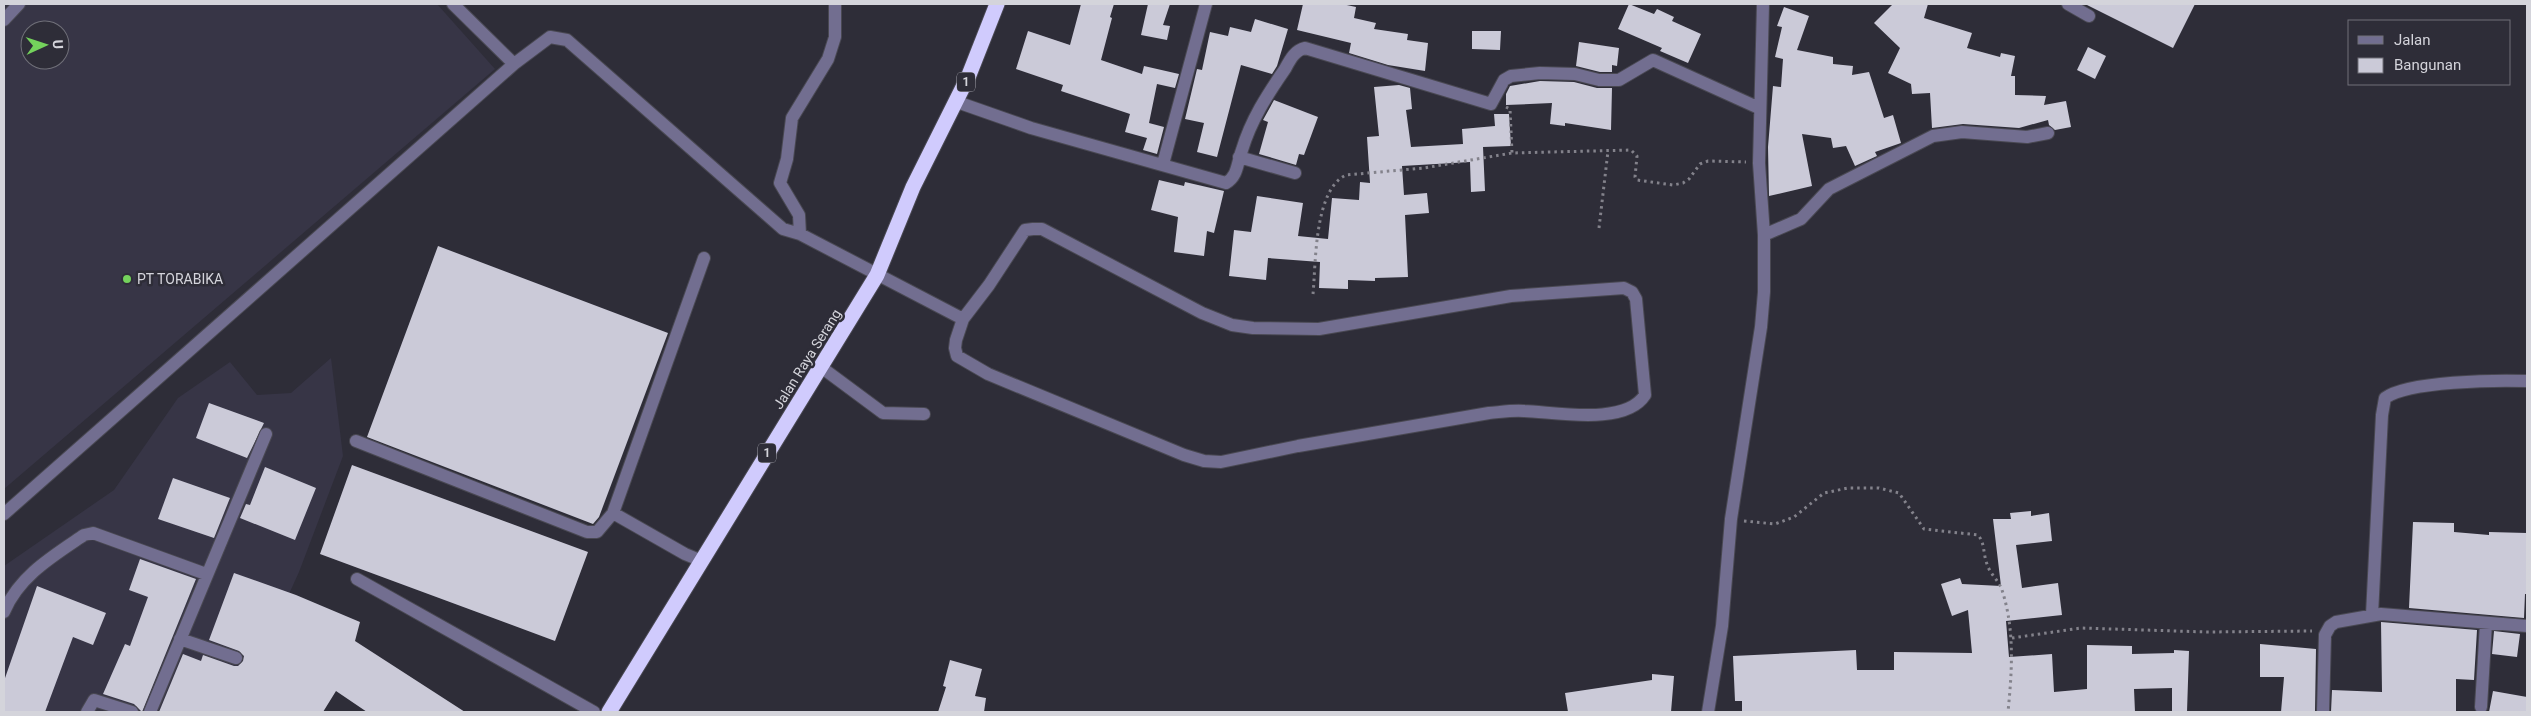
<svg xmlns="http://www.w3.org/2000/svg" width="2531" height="716" font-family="Roboto,sans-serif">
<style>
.built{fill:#373546;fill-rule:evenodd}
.building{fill:#cbcad8}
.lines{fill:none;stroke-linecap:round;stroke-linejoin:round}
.minor-casing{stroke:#494852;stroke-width:14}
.highway-casing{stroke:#494852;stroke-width:17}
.path{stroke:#83828b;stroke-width:3;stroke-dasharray:2.5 4;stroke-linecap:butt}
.minor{stroke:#726e90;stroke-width:12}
.highway{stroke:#d0cbfd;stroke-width:15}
.poi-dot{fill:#74d25c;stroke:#2e2d38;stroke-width:2}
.labels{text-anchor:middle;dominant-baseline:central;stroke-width:5;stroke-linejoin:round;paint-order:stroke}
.shield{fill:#2e2d38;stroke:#a2a2aa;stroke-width:1}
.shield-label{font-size:12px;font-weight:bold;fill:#d4d4db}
.poi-label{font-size:14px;fill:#d4d4db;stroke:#2e2d38;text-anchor:start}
.street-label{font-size:14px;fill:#d4d4db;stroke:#2e2d38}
</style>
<rect width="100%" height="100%" fill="#2e2d38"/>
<path class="built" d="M4 4H437L495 69 4 489ZM30 30H60V60H30Z
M331 358 343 456 299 572 235 712H4V566L114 490 178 398 230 362 257 395 291 393Z"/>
<path class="building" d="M1081 4H1114L1110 17 1112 18 1101 60 1142 74 1144 66 1179 74 1175 88 1157 84 1149 123 1164 127 1157 154 1143 150 1147 138 1125 132 1130 114 1061 91 1063 85 1016 69 1028 31 1070 45Z
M1148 4H1170L1163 25 1170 26 1167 40 1141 35Z
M1303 4H1342L1356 7 1354 18 1376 23 1374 29 1408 34 1407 40 1428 43 1425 71 1388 65 1349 53 1351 43 1297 30Z
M1629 4 1654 14 1657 9 1674 17 1672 21 1701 34 1688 63 1660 51 1662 48 1618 29Z
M1893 4H1928L1924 18 1972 33 1967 48 2000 57 2001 53 2015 56 2011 76H2015V95L2046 96 2044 105 2066 101 2071 127 2055 130 2049 125 2048 120 2019 128 1963 124 1932 128 1930 93 1912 94 1911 84 1888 73 1900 48 1874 23Z
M2085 4H2195L2173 48Z
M1784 7 1809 16 1797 50 1833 57V64L1853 66 1852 75 1869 72 1884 118 1893 115 1901 143 1875 152 1877 156 1855 166 1846 146 1833 148 1831 138 1802 134 1812 186 1769 196 1768 147 1773 86 1781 87 1783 59 1775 57 1782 27 1777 26Z
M1255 19 1288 29 1277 66 1272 74 1241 65 1217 157 1197 152 1204 123 1185 119 1197 69 1202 70 1210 32 1228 36 1230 27 1251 32Z
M1472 31H1501L1500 50 1472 49Z
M1579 42 1619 48 1617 66 1612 65V72H1600L1576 66Z
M2088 47 2106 56 2095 79 2077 70Z
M1540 81 1574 82 1597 88H1612L1611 130 1565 123V126L1550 124 1552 103 1506 105V94L1510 86Z
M1399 85 1410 88 1412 109 1406 110 1411 147 1463 144 1462 129 1495 126 1494 114H1509L1511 146 1483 147 1485 191 1471 192 1470 162 1402 166 1404 195 1427 193 1429 213 1405 215 1408 277 1375 278V281L1348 280V289L1319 288 1320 262 1268 258 1266 280 1229 276 1234 230 1251 232 1257 196 1303 203 1298 236 1328 239 1332 198 1359 200 1360 182 1370 183 1367 137 1379 136 1374 87Z
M1274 100 1318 117 1304 155 1299 154 1296 165 1259 154 1268 122 1263 120Z
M1159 180 1184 186 1185 182 1224 191 1214 233 1207 231 1204 256 1174 252 1178 217 1151 210Z
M438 246 668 333 599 517 593 524 367 437Z
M209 403 264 423 247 458 196 438Z
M352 465 588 552 555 641 320 554Z
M265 467 316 488 295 540 240 518 246 504 250 505Z
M173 478 230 498 214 538 158 519Z
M2031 511V516L2049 513 2052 541 2016 545 2022 588 2058 583 2062 615 2006 621 2009 657 2052 654 2054 692 2087 689V645L2132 646V654L2174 653V650L2189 651 2187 712H2172V688L2134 689 2135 712H1742V701H1735L1733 656 1856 650 1857 670H1894V652L1972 653 1968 610 1952 616 1941 584 1960 578 1962 584 2001 586 1993 519H2011L2010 513Z
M2413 522 2454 523V532L2489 535V532L2527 533V594H2525L2524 618 2409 608Z
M140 559 196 579 142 712 134 704 103 694 125 644 130 646 148 597 129 590Z
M234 573 296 595 360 622 355 641 465 712H367L336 691 323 712H159L183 654 201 661 203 655 234 666H238L243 661 244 656 239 651 209 640Z
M37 586 106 613 93 645 73 637 45 712H4V681Z
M2381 622 2477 630 2474 680 2456 679V712H2331L2332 690 2382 692Z
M2494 631 2520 634 2517 657 2492 654Z
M2260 644 2316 649 2315 712H2281L2284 677H2260Z
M950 660 982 669 975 696 986 698 984 712H938L946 687 943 686Z
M1652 674 1674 676 1671 712H1568L1565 693 1652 680Z
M2493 691 2527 697V712H2489Z"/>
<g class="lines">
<g class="minor-casing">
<path id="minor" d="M453 4 514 64
M2068 4 2089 16
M4 20 19 4
M957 102 1031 128 1226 183C1238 176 1237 163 1242 150 1251 120 1267 95 1285 69 1290 60 1295 50 1305 48L1491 104 1504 80 1511 76 1540 73 1575 74 1599 80H1619L1653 60 1759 108
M1239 157 1295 173
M1163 164 1206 4
M1033 229H1042L1202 313 1232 325 1253 328 1319 329 1511 296 1624 288 1632 292 1636 299 1645 395C1625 426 1556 412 1524 411 1513 410 1501 412 1489 413L1298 446 1221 462 1204 461 1184 455 988 374 957 356 955 348 956 340 963 319 989 285 1025 230Z
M800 234 799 215 780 183 787 159 792 118 828 59 835 37V4
M1764 235 1801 219 1829 189 1933 136 1962 132 2027 137 2048 133
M821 367 883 413 924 414
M356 441 587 532H597L613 513 704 258
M613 513 685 554 702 561
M4 514 514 64 550 37 567 40 783 229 800 234 963 319
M357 579 594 712
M4 612C19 576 53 556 84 535L93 533 206 574
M2372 615 2382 415 2385 398C2408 381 2497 380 2527 381
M180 639 236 658
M2481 707 2486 623
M87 712 94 700 132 712
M150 712 266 434
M1708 712 1722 626 1731 519 1761 327 1764 292V235L1759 163 1763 4
M2323 712 2325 635 2330 626 2336 622 2381 614 2527 626"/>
</g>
<g class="highway-casing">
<path id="highway" d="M609 712 877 275 913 187 969 75 997 4"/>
</g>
<path class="path" d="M1506 107 1510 109 1512 153
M1599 228 1608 151
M1313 294C1316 263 1314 190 1346 175L1424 168 1512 153 1631 150 1637 156 1635 177 1637 180 1673 185 1683 183 1689 179 1700 164 1708 161 1746 162
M1744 521 1775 524 1794 517 1824 493 1848 488H1879L1899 493 1924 529 1978 535C1985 543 1983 554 1987 564 1990 574 1999 581 2002 590 2015 630 2012 671 2008 712
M2012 638 2081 628 2207 632 2312 631"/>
<use href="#minor" class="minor"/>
<use href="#highway" class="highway"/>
</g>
<circle class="poi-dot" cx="127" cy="279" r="5"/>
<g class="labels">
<g class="shield">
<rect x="957" y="72.5" width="18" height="19" rx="4"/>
<rect x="758" y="443.5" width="18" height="19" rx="4"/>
</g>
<g class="shield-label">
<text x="966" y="82">1</text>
<text x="767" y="453">1</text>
</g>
<g class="poi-label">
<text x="137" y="279">PT TORABIKA</text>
</g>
<g class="street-label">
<text transform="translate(807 359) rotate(-58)">Jalan Raya Serang</text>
</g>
</g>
<rect width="2531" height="716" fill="none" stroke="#d4d4db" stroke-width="10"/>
<rect x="2348" y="20" width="162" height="65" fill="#2e2d38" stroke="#707079"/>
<rect x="2358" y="36" width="25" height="8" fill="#726e90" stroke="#707079"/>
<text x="2394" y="45" font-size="15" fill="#d4d4db">Jalan</text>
<rect x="2358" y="58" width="25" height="15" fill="#cbcad8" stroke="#707079"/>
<text x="2394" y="70" font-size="15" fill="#d4d4db">Bangunan</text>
<g transform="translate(45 45) rotate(87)"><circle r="24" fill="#2e2d38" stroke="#707079"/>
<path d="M0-4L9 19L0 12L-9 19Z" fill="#74d25c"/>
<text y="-8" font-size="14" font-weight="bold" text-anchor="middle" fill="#d4d4db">U</text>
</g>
</svg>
